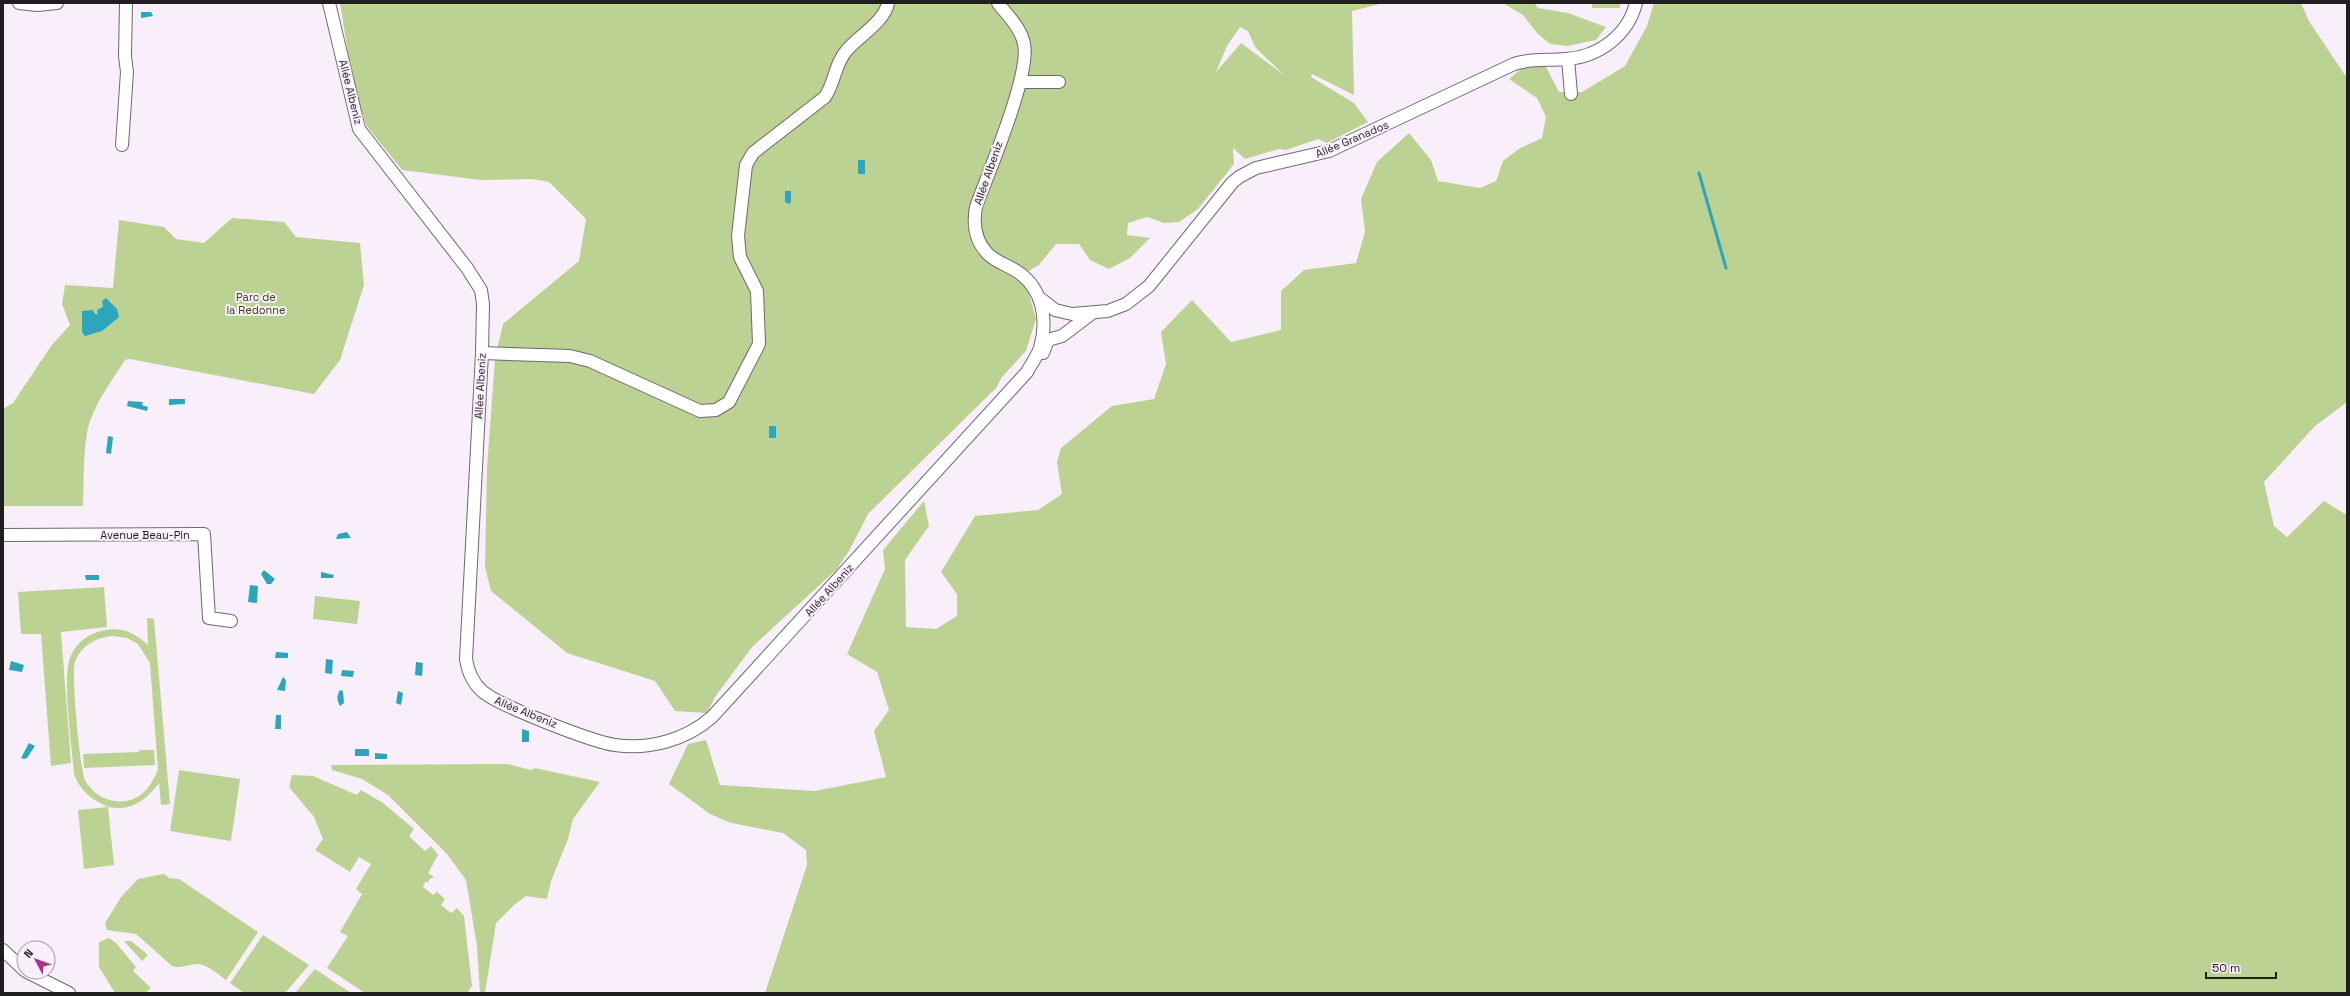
<svg xmlns="http://www.w3.org/2000/svg" width="2350" height="996" font-family="'Space Grotesk',sans-serif">
<style>
.green{fill:#bbd292;fill-rule:evenodd}
.water{fill:#2ca6bd}
.lines{fill:none;stroke-linecap:round;stroke-linejoin:round}
.stream{stroke:#2ca6bd;stroke-width:3}
.minor-casing{stroke:#6f6670;stroke-width:14}
.minor{stroke:#fff;stroke-width:12}
.labels{text-anchor:middle;dominant-baseline:central;stroke-width:4;stroke-linejoin:round;paint-order:stroke}
.street-label{font-size:11px;fill:#211e22;stroke:#f9effb}
.park-label{font-size:11px;fill:#334308;stroke:#f9effb}
</style>
<rect width="100%" height="100%" fill="#f9effb"/>
<path class="green" d="M340 3H1384L1352 11 1354 95 1312 74 1311 77 1354 103 1368 122 1327 143 1318 139 1286 150 1279 149 1245 159 1233 148 1234 164 1198 209 1179 222 1164 223 1147 217 1128 223 1127 235 1150 238 1130 258 1109 269 1090 260 1079 244H1056L1039 265 1017 278 1028 290 1036 319 1026 351 1002 377 996 388 868 514 849 551 836 570 752 647 715 697 707 713 675 711 655 681 567 653 491 591 485 567 487 468 495 359 503 324 579 261 586 219 549 182 532 179 481 180 402 170 366 125 352 78ZM1240 27 1248 31 1255 47 1284 75 1241 43 1216 72 1227 46Z
M1503 3H1553L1535 4 1538 8 1568 13 1606 27 1596 40 1567 46 1550 44 1537 33 1523 15Z
M1592 3H1620V8H1592Z
M1654 3H2301L2309 21 2347 78V402L2315 426 2264 482 2274 526 2287 537 2324 501 2347 515V993H765L807 865 806 850 783 833 731 823 710 814 669 784 688 744 706 740 720 785 815 791 886 777 874 731 889 710 877 672 847 654 885 569 883 550 924 501 929 526 905 560 906 627 936 629 957 616V594L941 572 975 516 1038 510 1062 494 1057 462 1061 448 1112 406 1154 399 1166 364 1161 332 1192 300 1231 342 1281 330V291L1304 270 1356 263 1365 232 1361 199 1377 162 1409 133 1431 160 1438 181 1480 188 1496 181 1503 161 1520 148 1542 138 1546 117 1537 98 1509 79 1526 65 1546 67 1559 92H1582L1625 66 1647 26Z
M232 218 284 222 296 237 360 243 364 285 340 360 314 394 130 359 125 360C111 382 92 407 87 433 83 457 84 482 83 506H3V409L13 403 51 346 70 325 62 304 65 285 113 288 119 220 164 227 176 239 204 243Z
M104 587 107 627 61 632 71 763 51 766 41 634H21L18 592Z
M315 596 360 601 357 624 313 619Z
M147 618 154 619 170 804 161 805 159 783C146 800 131 812 108 807L114 865 84 869 78 810 108 807C91 799 81 792 74 774 72 748 62 679 70 658 75 644 87 634 101 631 120 626 134 632 148 645ZM113 636 127 638 138 644 150 663 158 770C154 778 150 787 143 793 124 809 96 801 85 780 80 770 71 673 75 662 81 646 96 637 113 636Z
M140 750H154L155 765 84 768 83 754 139 752Z
M507 764 531 770 535 768 600 782 573 819 568 839 551 881 547 899 526 896 514 905 496 923 485 993H480L477 946 466 880 447 854 388 795 362 779 332 770 331 765Z
M179 770 240 779 231 841 170 831Z
M292 775 313 776 357 795 361 790 383 803 414 829 409 836 425 851 431 846 438 855 428 873 434 877 430 879 428 882H425L423 887 433 895 437 892 445 899 441 905 451 913 457 908 464 916 472 986 467 993H365L327 968 348 936 340 932 362 894 356 889 371 864 359 857 350 872 315 850 323 839 314 817 289 787Z
M164 874 169 878 179 879 258 932 226 980C218 974 208 965 198 964 188 964 181 969 172 966L136 934 107 930 105 923 121 897 138 879Z
M263 935 309 965 285 993H244L230 983Z
M109 938 116 943 136 967 133 971 151 988 145 993H115L99 967V942Z
M124 941H131L148 955 142 961Z
M315 969 351 993H295Z"/>
<path class="water" d="M141 12H151L153 16 141 18Z
M858 160H865V174H858Z
M785 191H791V202L789 204 785 202Z
M106 298 117 309 119 317 102 331 85 336 82 332V311L93 310 95 314H98L97 310 103 307 102 301Z
M169 399H185V404L169 405Z
M128 401 143 402 142 405 148 407 147 411 127 406Z
M769 426H776V438H769Z
M108 436 113 437 111 454 106 453Z
M347 532 351 538 336 539 338 534Z
M264 570 275 579 271 584H267L261 574Z
M321 572 334 575 333 578H321Z
M85 575H99V580H86Z
M250 585 258 586 257 603 248 602Z
M276 652 288 653V658H275Z
M326 659 333 660 332 674 325 673Z
M11 661 24 665 22 672 9 670Z
M416 662 423 663 422 676 415 675Z
M342 670 354 671 353 677 341 676Z
M283 677 286 680 285 691 277 690Z
M340 690 343 691 344 703 340 706C337 699 336 698 340 690Z
M398 691 403 693 401 705 396 703Z
M276 715H281V729H275Z
M522 729 529 731V742H522Z
M29 743 35 746 27 758 24 759 21 758Z
M355 749H369V756H355Z
M375 753 387 754V759H375Z"/>
<g class="lines">
<path class="stream" d="M1699 173 1726 268"/>
<g class="minor-casing">
<path id="minor" d="M19 3 37 5 57 3
M329 3 359 129 467 268 481 290 483 304 482 353 466 659C468 672 472 682 482 691 497 705 593 742 615 745 649 750 686 740 712 717L1027 372C1031 364 1037 357 1040 348 1048 320 1043 289 1018 272 1008 265 995 262 987 253 975 240 973 223 976 207 988 173 1031 74 1024 44 1021 28 1008 16 998 3
M1568 59 1571 94
M1021 82H1059
M122 145 127 72 125 56 126 3
M1041 299 1055 310 1072 314 1108 311 1126 304 1149 286 1232 183 1239 177 1256 168 1329 151 1514 64C1532 58 1548 61 1566 59 1599 57 1628 35 1636 3
M482 353 570 356 590 361 700 411 716 410 729 402 759 344 757 291 740 257 738 236 746 165 753 153 825 97C835 82 835 63 847 50 859 36 885 21 888 3
M1043 353 1048 340 1062 336 1091 314
M3 535 204 534 209 618 231 621
M3 950 24 970
M27 972 69 993"/>
</g>
<use href="#minor" class="minor"/>
</g>
<g class="labels">
<g class="street-label">
<text transform="translate(351 92) rotate(76)">Allée Albeniz</text>
<text transform="translate(1352 139) rotate(-23)">Allée Granados</text>
<text transform="translate(988 173) rotate(-71)">Allée Albeniz</text>
<text transform="translate(480 386) rotate(-87)">Allée Albeniz</text>
<text x="145" y="535">Avenue Beau-Pin</text>
<text transform="translate(829 590) rotate(-48)">Allée Albeniz</text>
<text transform="translate(526 712) rotate(22)">Allée Albeniz</text>
</g>
<g class="park-label">
<text x="256" y="297">Parc de<tspan x="256" dy="13">la Redonne</tspan></text>
</g>
</g>
<rect width="2350" height="996" fill="none" stroke="#211e22" stroke-width="8"/>
<g transform="translate(36 960) rotate(311)"><circle r="19" fill="#f9effb" stroke="#a39ba4"/>
<path d="M0-3L7 15L0 10L-7 15Z" fill="#a7328b"/>
<text y="-6" font-size="11" font-weight="bold" text-anchor="middle" fill="#211e22">N</text>
</g>
<path d="M2206 972v6h70v-6" fill="none" stroke="#211e22" stroke-width="2"/>
<text x="2212" y="972" font-size="12" fill="#211e22" stroke="#f9effb" stroke-width="3" paint-order="stroke">50 m</text>
</svg>
